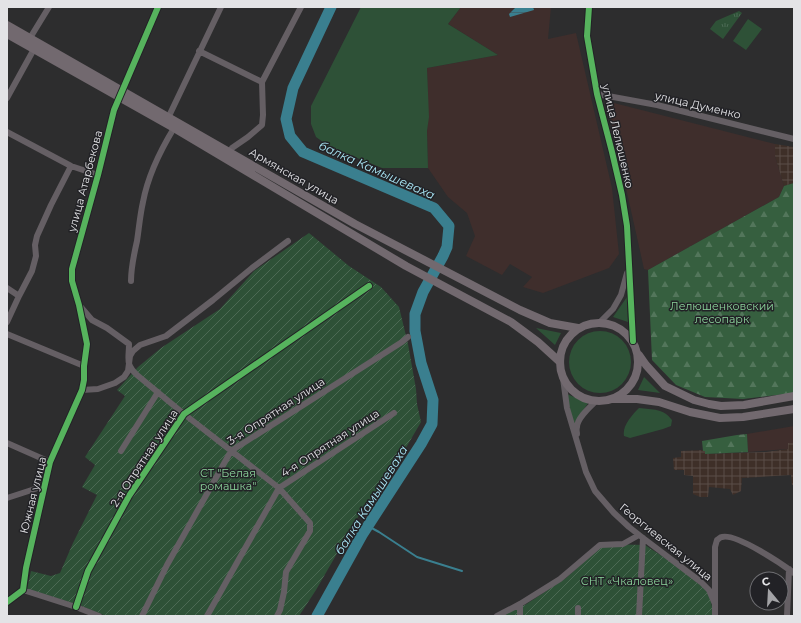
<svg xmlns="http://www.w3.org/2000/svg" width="801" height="623" font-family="Montserrat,sans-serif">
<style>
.commercial{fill:#3f2e2c}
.industrial{fill:url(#industrial-grid)}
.grass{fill:#2e5137}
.forest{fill:url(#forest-firs)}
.park{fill:url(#park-tufts)}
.garden{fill:url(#garden-furrows)}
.water{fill:url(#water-rules)}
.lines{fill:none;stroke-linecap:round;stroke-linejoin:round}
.stream{stroke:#3a7f8f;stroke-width:2}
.river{stroke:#3a7f8f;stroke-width:11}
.minor{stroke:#655f64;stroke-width:6}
.major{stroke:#72696f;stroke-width:8}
.cycleway-casing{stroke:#222226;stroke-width:8}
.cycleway{stroke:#56b35d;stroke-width:6}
.labels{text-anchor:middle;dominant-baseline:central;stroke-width:3;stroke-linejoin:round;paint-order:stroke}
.street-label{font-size:11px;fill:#e3e3e6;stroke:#222226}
.park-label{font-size:11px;fill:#8cd59c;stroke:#222226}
.water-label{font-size:12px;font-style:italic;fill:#abe9f8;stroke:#222226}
</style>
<defs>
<pattern id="industrial-grid" width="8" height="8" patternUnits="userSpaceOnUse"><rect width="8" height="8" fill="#3e2f28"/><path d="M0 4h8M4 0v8" fill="none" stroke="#5a4d47"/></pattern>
<pattern id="forest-firs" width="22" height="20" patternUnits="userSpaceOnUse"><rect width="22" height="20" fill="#365f3f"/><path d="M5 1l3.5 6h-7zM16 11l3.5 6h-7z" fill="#53765b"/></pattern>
<pattern id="park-tufts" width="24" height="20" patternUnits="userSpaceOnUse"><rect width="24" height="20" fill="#2e5137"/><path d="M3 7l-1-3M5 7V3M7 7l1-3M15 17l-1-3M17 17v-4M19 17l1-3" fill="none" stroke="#4c6a54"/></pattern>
<pattern id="garden-furrows" width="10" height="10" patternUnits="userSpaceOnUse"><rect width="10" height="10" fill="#2e5137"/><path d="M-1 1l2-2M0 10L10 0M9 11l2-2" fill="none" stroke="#4c6a54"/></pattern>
<pattern id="water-rules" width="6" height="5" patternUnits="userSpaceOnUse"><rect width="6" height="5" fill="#3a7f8f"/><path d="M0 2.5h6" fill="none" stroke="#3e6771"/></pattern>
</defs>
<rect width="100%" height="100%" fill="#2d2d2e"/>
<path class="commercial" d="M461 7H551L548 39 576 33 612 188 619 254 609 268 543 293 523 287 532 277 510 264 502 275 466 256 475 236 467 213 448 197 428 168 427 131 428 117 427 68 498 55 448 24Z
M614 103 775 144V156L784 186 779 197 648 270 644 269 608 107Z
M794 426V443H788V449L748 452 747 434Z"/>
<path class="industrial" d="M775 144 794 147V183L784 186 775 156Z
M788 443H794V485H792L791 475 742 478 741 491 733 495 730 489 709 487 708 497H700L693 494V476L684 475V470H674L673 458 681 457V451L705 450 706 454 766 452 788 449Z"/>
<path class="grass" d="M361 7H461L448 24 498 55 427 68 429 117 427 131 428 168H382L330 147 316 137 311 124V106Z
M748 19 762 29 746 50 733 41Z
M627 297 628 322 613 317Z
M536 328 561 333 555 345Z
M569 362a31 31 0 1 1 62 0a31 31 0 1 1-62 0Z
M644 377 660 393 638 390Z
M567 394 588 403 573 427Z
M639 408C653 410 663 408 672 420L671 426 663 429 630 438 624 436C622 426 632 415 639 408Z"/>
<path class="forest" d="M794 183V393L743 399 705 397 676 385 652 360 648 270 779 197 784 186Z
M747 434 748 452 705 454V451H703L702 441 737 435Z"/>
<path class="park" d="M739 11 742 13 723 39 710 29 716 21Z"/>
<path class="garden" d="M309 233 349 266 381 287 399 307 408 344 416 389 417 404 421 422 407 446 380 488 358 517 316 590 299 616H106L79 605 27 589 31 571 51 576 60 573 73 543 97 495 82 487 95 465 85 457 125 396 117 390 138 367 161 348 220 309 254 271Z
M604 544 645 545 702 582 709 592 712 607V616H500L525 605 566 578Z"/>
<path class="water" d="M516 7H533L534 10 510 17 509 14Z"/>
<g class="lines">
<path class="stream" d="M368 526 379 532 417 557 462 571"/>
<path class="river" d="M317 616 362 535 421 444 432 424 433 400 421 363 415 331V314L423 292 443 256 447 247 449 226 434 208 303 152 290 136 286 119 293 88 331 7"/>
<path class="minor" d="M589 7 587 36 597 94 612 152 622 195 627 226 633 341
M30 38 49 7
M199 51 262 82
M597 94 657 105 794 139
M7 98 34 49
M169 116 221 7
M7 132 71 166 98 175
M229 152 232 148 248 137 262 125 263 115 262 82 301 7
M131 281C131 267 134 254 137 241 139 228 140 215 143 202 148 175 160 151 174 128
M7 288 19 296
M80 306 92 320 107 328 129 344C129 359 125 364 137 375L184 414 279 488 310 523V531L286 572 284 592 280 610 277 616
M7 322 19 296 32 271 36 256 35 245 37 236 51 205 71 166
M600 322 613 309 621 295 627 273
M7 334 84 366
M563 378 567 408 586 472 595 491 614 513 629 527 643 538 701 582 709 590 715 604
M82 390 98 389 115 383 124 377 128 371 130 356 133 351 140 345 166 336 213 300 252 268 288 241
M577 434C577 432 576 430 577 427 577 418 590 407 596 401
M7 443 50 462
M121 451 158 392
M7 498 44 486
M23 590 76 607 99 616
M7 602 23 590 26 568 50 462 82 390 84 380V366L87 344 79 305 72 281V269L98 175 114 110 158 7
M76 607 88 571 129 496 184 414 369 286
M142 616 167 565 231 451 402 342 408 337
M207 616 279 488 394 413
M497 616 520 604 560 579 600 545 623 544 639 535
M520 616V604
M578 616V608
M639 616 643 538
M715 616V547L717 540C719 539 720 537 722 537 736 533 782 564 794 573
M787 616 789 569"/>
<path class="major" d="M7 25 355 224 520 310 550 323 578 328
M7 34 174 128 406 266 511 322 538 342 560 362
M560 362a39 39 0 1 1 78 0a39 39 0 1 1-78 0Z
M639 355 646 365 665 386 694 400 709 404 721 406 744 405 794 396
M614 399H637L659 402 690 412 720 418 743 417 794 409"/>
<g class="cycleway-casing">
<path id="cycleway" d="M589 7 587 36 597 94 612 152 622 195 627 226 633 341
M7 602 23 590 26 568 50 462 82 390 84 380V366L87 344 79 305 72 281V269L98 175 114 110 158 7
M76 607 88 571 129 496 184 414 369 286"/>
</g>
<use href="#cycleway" class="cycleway"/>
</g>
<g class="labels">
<g class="street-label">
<text transform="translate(698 105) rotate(13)">улица Думенко</text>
<text transform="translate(618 136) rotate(77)">улица Лелюшенко</text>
<text transform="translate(294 176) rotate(30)">Армянская улица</text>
<text transform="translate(85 181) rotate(-75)">улица Атарбекова</text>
<text transform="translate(276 411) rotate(-33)">3-я Опрятная улица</text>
<text transform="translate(330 443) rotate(-33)">4-я Опрятная улица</text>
<text transform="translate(144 458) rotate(-57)">2-я Опрятная улица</text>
<text transform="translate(33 495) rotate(-76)">Южная улица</text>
<text transform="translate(666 542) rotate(39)">Георгиевская улица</text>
</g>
<g class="park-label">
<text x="722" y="306">Лелюшенковский<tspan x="722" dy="13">лесопарк</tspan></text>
<text x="228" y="473">СТ "Белая<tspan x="228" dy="13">ромашка"</tspan></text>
<text x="627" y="581">СНТ «Чкаловец»</text>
</g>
<g class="water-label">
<text transform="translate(377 170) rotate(24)">балка Камышеваха</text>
<text transform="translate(371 500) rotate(-58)">балка Камышеваха</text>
</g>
</g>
<rect width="801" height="623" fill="none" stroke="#e3e3e6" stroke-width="16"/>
<g transform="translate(769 591) rotate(342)"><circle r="19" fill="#222226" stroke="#6f6f73"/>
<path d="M0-3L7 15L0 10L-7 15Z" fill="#a3a3a6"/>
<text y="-6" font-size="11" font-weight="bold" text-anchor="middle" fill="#e3e3e6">С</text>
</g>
</svg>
